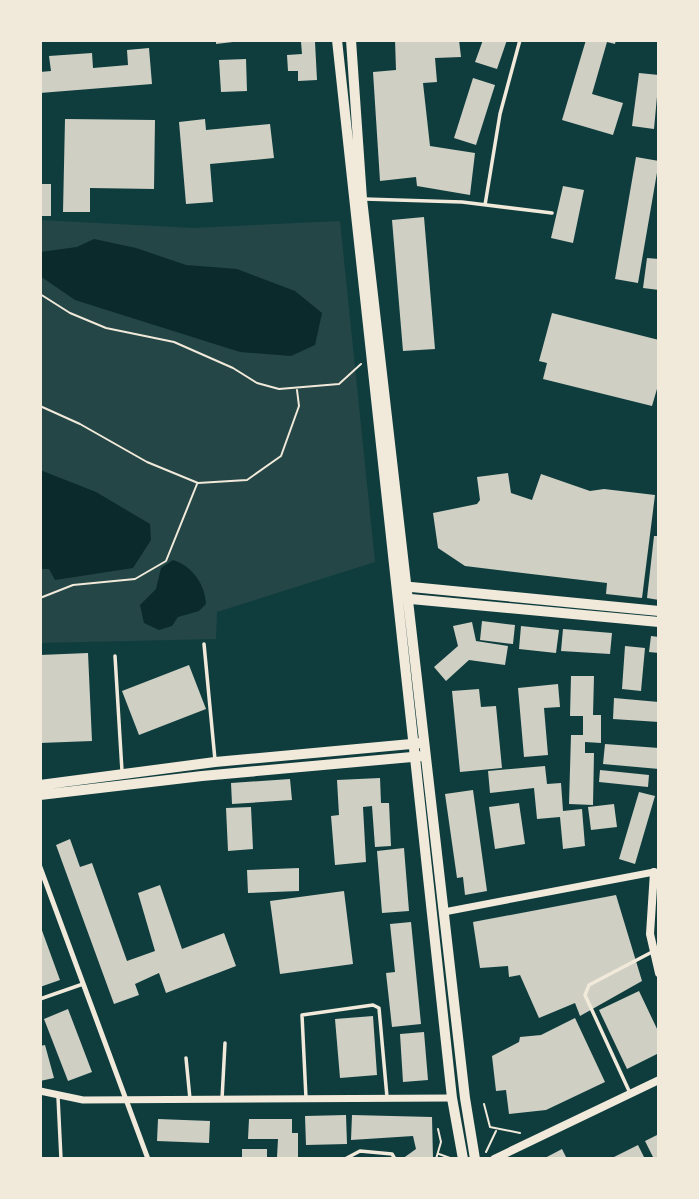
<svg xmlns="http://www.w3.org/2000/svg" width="699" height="1199" font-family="Raleway,sans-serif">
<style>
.green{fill:#244646}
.water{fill:#0a2a2b}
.building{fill:#cfcfc3}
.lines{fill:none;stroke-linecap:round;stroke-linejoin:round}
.path{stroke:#f1e9da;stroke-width:2}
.service{stroke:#f1e9da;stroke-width:3.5}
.pedestrian{stroke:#f1e9da;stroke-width:5}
.minor{stroke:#f1e9da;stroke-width:7}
.tertiary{stroke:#f1e9da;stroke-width:8}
.secondary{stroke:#f1e9da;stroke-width:10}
.primary{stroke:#f1e9da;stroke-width:10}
</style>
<rect width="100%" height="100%" fill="#0f3d3e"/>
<path class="green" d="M40 220 193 228 340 221 375 562 217 612 216 639 40 643Z"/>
<path class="water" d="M94 239 136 248 186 265 237 269 295 291 322 313 315 345 291 356 240 352 75 300 40 276V252L77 247Z
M40 470 96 492 150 524 151 540 133 568 55 580 49 569H40Z
M173 560C192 566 205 584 206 604L199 611 178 617 172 626 159 630 144 623 140 605 156 589 161 568Z"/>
<path class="building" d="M216 40H233V42L216 44Z
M395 40H459L461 57 435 58 437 82 423 83 430 146 475 153 470 195 417 186 416 177 380 181 373 72 396 70Z
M483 40H507L497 69 475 62Z
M586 40H616L615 44 607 42 592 94 623 103 613 135 562 120Z
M301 42H315L317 80 298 81V71H288L287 55 302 54Z
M149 48 152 84 40 93V72L51 71 49 56 92 53 93 68 128 65 127 50Z
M246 59 247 91 221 92 219 60Z
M639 73 659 75 654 129 632 126Z
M473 78 495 85 476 145 454 138Z
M65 119 155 120 154 189 90 188V212H63Z
M205 119 206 130 270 124 274 158 210 164 213 202 186 204 179 122Z
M636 157 659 161 638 283 615 279Z
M40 184H51V216H40Z
M563 186 584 190 573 243 551 238Z
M424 217 435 349 403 351 392 220Z
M647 258 659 259V290L643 288Z
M552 313 659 340V382L652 406 543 379 547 363 539 361Z
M508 473 511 493 532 500 541 474 590 491 604 489 655 495 642 598 606 594 607 583 465 566 438 548 433 513 477 504 480 500 477 477Z
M654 536H659V600L647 598Z
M482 621 515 625 513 644 480 640Z
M472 622 476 641 508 646 505 665 469 660 446 681 434 667 458 646 453 626Z
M521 626 559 630 556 653 519 649Z
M563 629 612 633 610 654 561 651Z
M651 636 659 637V653L649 652Z
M625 646 645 648 641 691 622 689Z
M88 653 92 741 40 743V655Z
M189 665 206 709 139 735 122 691Z
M571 676H594L593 715H601V743L585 742V753H594L593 805 569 804 571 735H583V716H570Z
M558 684 560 707 544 708 548 755 524 757 518 688Z
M479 689 481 707 496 706 502 768 460 772 452 691Z
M614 698 659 702V722L613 719Z
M605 744 659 748V769L603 764Z
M545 766 547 784 561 783 563 811 582 809 585 846 563 849 560 817 537 819 534 788 490 793 488 771Z
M600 770 649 775 648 787 599 782Z
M380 778 381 803H389L391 846 375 847 372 806 363 807 366 862 335 865 331 816 339 815 337 780Z
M290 779 292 800 232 804 231 783Z
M473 790 487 891 465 895 463 877 457 878 445 794Z
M639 792 655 796 635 864 619 859Z
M519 803 525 844 495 849 489 807Z
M614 804 617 827 591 830 588 807Z
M251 807 253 849 228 851 226 808Z
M70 839 80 867 92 863 127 961 155 951 138 893 160 885 182 949 224 933 236 966 166 993 159 973 135 984 139 995 114 1004 56 845Z
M404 848 409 911 382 913 377 851Z
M299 868V891L248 893 247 870Z
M344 891 353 964 280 974 270 901Z
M616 895 642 981 580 1016 575 1003 539 1018 520 975 509 977 508 966 480 968 473 922Z
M411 922 421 1024 392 1027 386 973 395 972 390 924Z
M40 925 60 980 40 987Z
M639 991 659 1033V1053L627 1069 599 1010Z
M68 1009 92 1072 68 1081 44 1019Z
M373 1016 377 1075 340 1078 335 1019Z
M575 1018 605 1082 546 1110 509 1114 506 1090 496 1091 492 1056 519 1042 520 1037 541 1035Z
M424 1032 428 1080 403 1082 400 1034Z
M45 1045 54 1078 40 1081V1046Z
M346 1115 347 1144 306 1145 305 1116Z
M352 1115 432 1117 433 1159H402L416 1149 413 1136 351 1140Z
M158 1119 210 1121 209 1143 157 1141Z
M249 1119H292V1133H298V1157H277L278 1139H248Z
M659 1134V1159H654L645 1141Z
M638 1145 645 1159H610Z
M242 1149H267V1159H242Z
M562 1149 567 1159H543Z"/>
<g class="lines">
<path class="path" d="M40 294 70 313 106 328 174 342 233 368 257 383 279 389 339 384 361 364
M40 406 80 424 147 462 198 483 247 480 281 456 299 406 297 390
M40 598 73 585 135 579 166 561 197 484
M484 1104 490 1127 520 1133
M486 1152 496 1131
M439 1154 450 1158
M436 1159 441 1142 438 1129"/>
<path class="service" d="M364 199 462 202 552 213
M485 205 500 114 520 40
M204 644 215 760
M115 656 122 771
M40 999 83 984
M186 1058 190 1099
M630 1093 585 995 589 985 652 952
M58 1097 61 1159
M306 1098 302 1015 373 1005 379 1008 387 1097
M222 1099 225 1043
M345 1159 360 1151 392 1154 395 1159"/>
<path class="pedestrian" d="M40 867 148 1159"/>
<path class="minor" d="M444 912 654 872
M40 1091 83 1100 452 1098"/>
<path class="tertiary" d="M654 872 650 934 659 973
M494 1159 659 1080"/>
<path class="secondary" d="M401 586 659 611
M400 598 659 622
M40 785 215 762 422 743
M40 795 202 776 423 756"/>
<path class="primary" d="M337 40 452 1098 463 1159
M351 40 362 199 465 1098 475 1159"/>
</g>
<rect width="699" height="1199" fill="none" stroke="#f1e9da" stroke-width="84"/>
</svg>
